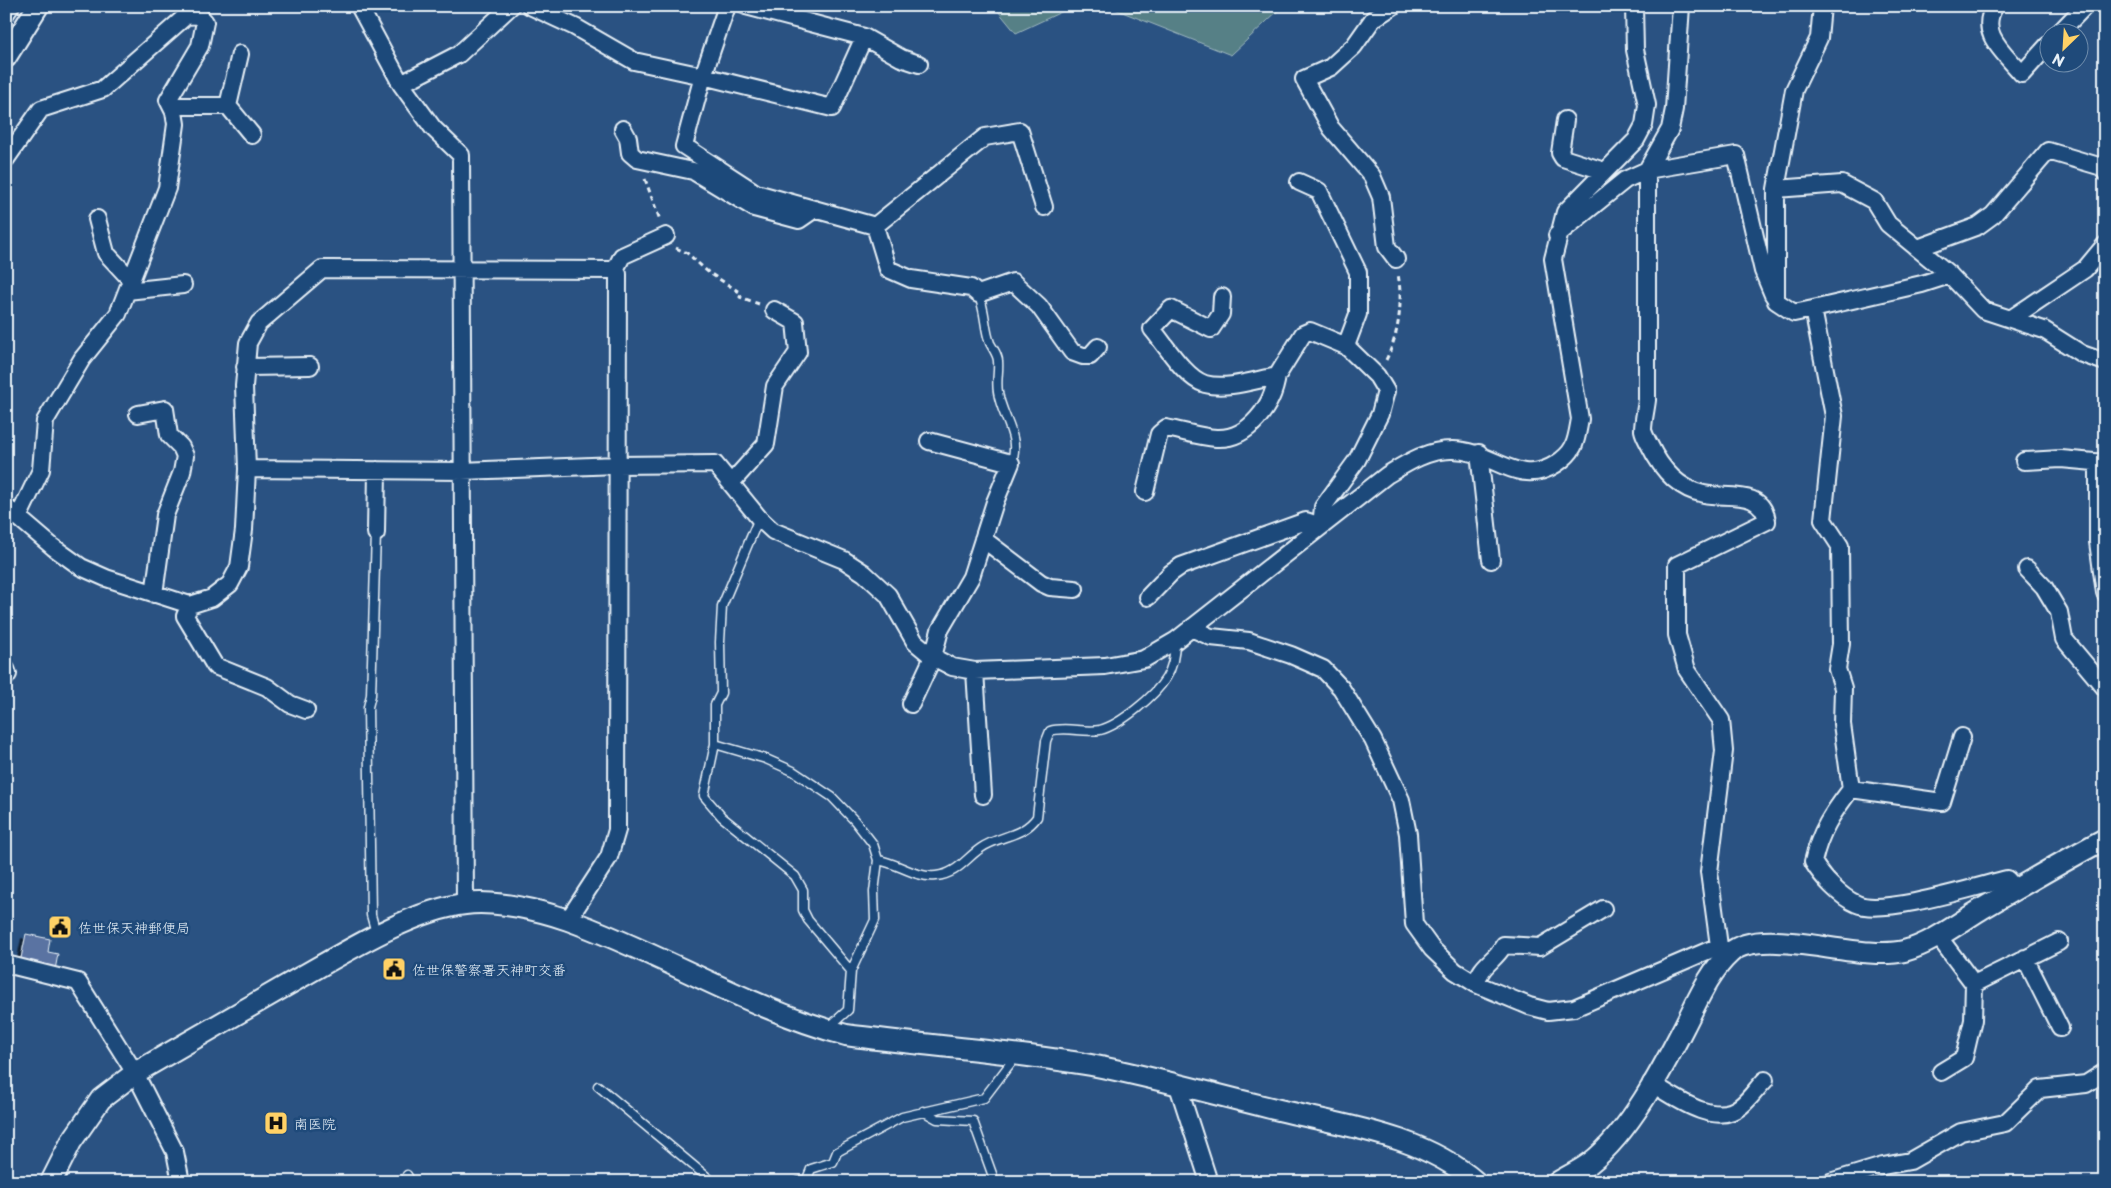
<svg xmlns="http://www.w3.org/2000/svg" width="2111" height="1188" font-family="'Playpen Sans','Klee One',sans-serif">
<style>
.green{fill:#568086;stroke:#9fb8bf}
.building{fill:#5a73a2;stroke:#e8f1f8;filter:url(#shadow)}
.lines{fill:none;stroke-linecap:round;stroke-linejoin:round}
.service-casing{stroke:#e8f1f8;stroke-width:11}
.minor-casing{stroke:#e8f1f8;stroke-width:20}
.tertiary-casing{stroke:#e8f1f8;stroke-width:24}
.path{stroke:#e8f1f8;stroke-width:3;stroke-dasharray:5 4;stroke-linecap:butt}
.service{stroke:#1f4a7a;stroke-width:8}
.minor{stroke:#1f4a7a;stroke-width:16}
.tertiary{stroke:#1f4a7a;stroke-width:20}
.labels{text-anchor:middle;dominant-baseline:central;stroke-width:5;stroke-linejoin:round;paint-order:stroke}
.poi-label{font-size:14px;fill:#e8f1f8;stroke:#1f4a7a;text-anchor:start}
</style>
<defs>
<filter id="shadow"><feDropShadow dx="-4.5" dy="4.5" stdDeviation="0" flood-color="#0009"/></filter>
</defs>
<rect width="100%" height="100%" fill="#2a5282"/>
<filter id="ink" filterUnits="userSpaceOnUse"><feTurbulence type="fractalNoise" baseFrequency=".02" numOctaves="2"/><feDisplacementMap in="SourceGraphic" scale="10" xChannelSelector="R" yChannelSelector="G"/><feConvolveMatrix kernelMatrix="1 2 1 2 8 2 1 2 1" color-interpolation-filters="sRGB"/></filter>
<g filter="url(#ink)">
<path class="green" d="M994 6H1074L1016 33Z
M1107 6H1283L1231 55Z"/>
<path class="building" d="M26 934 50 939 48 952 58 954 55 970 20 963Z"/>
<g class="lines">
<g class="service-casing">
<path id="service" d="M978 294C986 310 984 328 990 343 993 349 998 355 998 361 999 372 996 381 998 392 1001 416 1022 438 1011 463
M759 518 722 606 720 642 721 693 715 705V744L704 796 722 817 795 876 803 890V910L808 920 851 971 848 1010 829 1027
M376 533 371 695 368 707 371 915 376 933
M715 744 766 759 793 771 832 797 855 821 873 844 878 860 874 892 875 920 851 971
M878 860C898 863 915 878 936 876 957 874 965 859 981 848 1000 835 1023 837 1037 817L1046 741 1050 731C1066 726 1083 733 1100 730 1120 725 1155 696 1166 678 1173 667 1175 654 1175 641
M598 1086 713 1182
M923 1111 937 1119 973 1121 995 1182
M407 1175 411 1182
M798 1182 807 1179 811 1169 833 1162 837 1152 902 1117 984 1098 1016 1056"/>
</g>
<g class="minor-casing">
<path id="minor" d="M359 6 401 84 433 128 461 155 465 904
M530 6 575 27 634 61 703 76 684 146 756 193 875 226 985 137 1020 131 1044 207
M727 6 703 76 832 108 864 37
M746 6 864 37 901 58 919 64
M1393 6 1373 19 1354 46 1331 67 1304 79 1331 128 1372 176 1381 197 1387 247 1396 259
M1681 6 1674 109 1670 129 1647 170V400C1646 409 1643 421 1643 430 1644 435 1647 440 1649 444 1660 467 1677 489 1704 494 1727 499 1762 488 1767 521L1677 565V635L1687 670 1721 720 1724 751 1709 872 1719 946
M1822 6 1819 38 1794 90 1776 189 1842 184 1874 201 1888 224 1950 275 1983 310 2044 330 2082 354 2105 362
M1995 6C1977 33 2005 53 2022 74L2048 45
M6 13 11 6
M2060 32 2085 6
M401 84 459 54 511 6
M172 106H228L252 135
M228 106 240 54
M1565 120 1560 153 1563 158 1604 171
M623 129 628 138 630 153 637 159 693 171 754 208 799 220 815 209
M6 159 41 109 103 89 186 16 199 15 205 22 200 46 168 100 174 112 176 124 167 188 118 314 82 359 45 421 41 470 18 518
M1299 182 1319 191 1358 272V314L1346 346
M1776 189V301L1794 313 1813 309 1834 416 1823 520 1840 546 1841 644 1837 669 1843 688 1842 724 1851 789C1832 814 1820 831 1813 862 1822 877 1840 897 1857 904 1882 916 1978 886 2007 879L2016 889
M97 219 106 253 131 280
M875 226 888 269 911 279 971 288 978 294 1013 282 1039 306 1072 352 1083 356H1090L1098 347
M1557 235 1625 180 1647 170 1736 155 1763 271 1773 295
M1918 248 1978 226 1993 215 2048 151 2102 167 2105 172
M615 270 622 256 666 236
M127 291 183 285
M1813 309 1922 284 1950 275
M2012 318 2085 269 2105 245
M245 367 310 366
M138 414 165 409 169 435 181 447 185 456 182 472 165 515 154 594
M1479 453 1491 560
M2024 461 2061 459 2105 463
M2098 462V542L2105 593
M247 469 462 471 617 465 715 464 759 518 773 531 844 560 864 573 888 595 915 642 933 657 952 667 975 671 1105 666 1144 659 1175 641 1387 475C1407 463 1427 450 1451 450 1492 449 1517 489 1556 464 1576 451 1576 441 1580 419L1553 259 1565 212 1636 140 1644 125 1647 105 1635 50 1634 6
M731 483 766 444 775 386 798 352 795 322 774 310
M1145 492 1159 434 1166 428C1182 431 1200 437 1216 438 1249 440 1273 405 1277 376
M6 507 53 547 81 567 106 578 190 605 212 598 230 584 239 567 244 530 247 469 244 386 248 343 259 323 322 269 615 270 618 274 617 830 609 857 568 920
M376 533 377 470
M983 539 1041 583 1050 587 1075 589
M2027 569 2044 587 2059 612 2064 639 2105 688
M1148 597 1171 573 1181 566 1306 521 1321 526 1323 507 1357 460 1380 414 1386 391 1377 376 1346 346 1310 331 1303 334 1277 376C1255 380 1226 390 1205 384 1185 378 1165 344 1152 329L1171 309 1211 329 1221 314 1222 297
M190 605 185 616 215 666 267 687 290 704 306 710
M1191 628 1211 637 1249 641 1291 655 1323 669 1341 688 1373 740 1401 800 1408 834 1414 924 1432 949 1455 971 1476 984 1529 1006 1548 1011 1574 1008 1719 946 1729 952
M6 669 8 674 6 677
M975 671 983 795
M911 704 933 657 940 630 971 577 995 502 1011 463 929 441
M1851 789 1942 802 1962 737
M1938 936 1974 984 1973 1020 1964 1058 1941 1072
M2025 958 2060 1028
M6 964 78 982 135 1073 175 1152 181 1182
M1476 984C1481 964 1494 962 1504 945L1540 947 1603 909
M1974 984 2059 942
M1651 1083C1674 1097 1715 1128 1741 1106 1750 1099 1757 1088 1765 1080
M1178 1086 1209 1182
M1830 1182 1883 1166 1910 1161 1961 1132 2005 1123 2040 1089 2086 1084 2105 1072"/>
</g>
<g class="tertiary-casing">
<path id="tertiary" d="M6 57 38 6
M51 1182 71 1142 101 1099 135 1073C191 1041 246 1009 301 977 347 951 413 910 465 904 496 900 539 910 568 920 663 954 749 1009 846 1035 928 1046 1010 1051 1091 1065 1154 1077 1216 1095 1279 1110 1346 1126 1422 1135 1476 1182
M1558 1182C1568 1176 1581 1170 1590 1163 1629 1133 1662 1070 1684 1027 1697 1002 1709 972 1730 953 1762 924 1858 962 1904 951 1931 944 1957 924 1980 910 2021 886 2063 861 2105 839"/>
</g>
<path class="path" d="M645 179 660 220
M676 248 687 253 708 272 741 293 740 297 759 304
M1386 360C1399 334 1403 303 1398 274"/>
<use href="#service" class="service"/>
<use href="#minor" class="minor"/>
<use href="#tertiary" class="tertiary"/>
</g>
</g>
<defs>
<g id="civic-square" transform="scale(1.25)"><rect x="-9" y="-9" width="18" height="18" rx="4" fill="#ffd166" stroke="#1f4a7a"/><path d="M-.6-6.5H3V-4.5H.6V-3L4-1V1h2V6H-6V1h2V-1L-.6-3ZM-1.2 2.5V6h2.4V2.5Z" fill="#111"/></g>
<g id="hospital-square" transform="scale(1.25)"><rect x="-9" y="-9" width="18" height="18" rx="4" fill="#ffd166" stroke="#1f4a7a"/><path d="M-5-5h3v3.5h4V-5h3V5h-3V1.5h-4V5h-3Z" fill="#111"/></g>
</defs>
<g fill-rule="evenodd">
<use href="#civic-square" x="60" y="927"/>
<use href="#civic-square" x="394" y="969"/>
<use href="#hospital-square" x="276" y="1123"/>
</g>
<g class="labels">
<g class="poi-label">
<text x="78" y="927">佐世保天神郵便局</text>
<text x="412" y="969">佐世保警察署天神町交番</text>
<text x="294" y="1123">南医院</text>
</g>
</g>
<rect width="2111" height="1188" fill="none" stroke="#1f4a7a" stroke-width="25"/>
<rect x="12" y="12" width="2086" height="1163" fill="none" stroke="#e8f1f8" stroke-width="2" filter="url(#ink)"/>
<g transform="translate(2064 48) rotate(205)"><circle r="24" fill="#1f4a7a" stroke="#6f8dac"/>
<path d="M0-4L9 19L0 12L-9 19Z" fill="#ffd166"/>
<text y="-8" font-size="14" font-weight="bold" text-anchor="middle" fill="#e8f1f8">N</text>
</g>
</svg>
